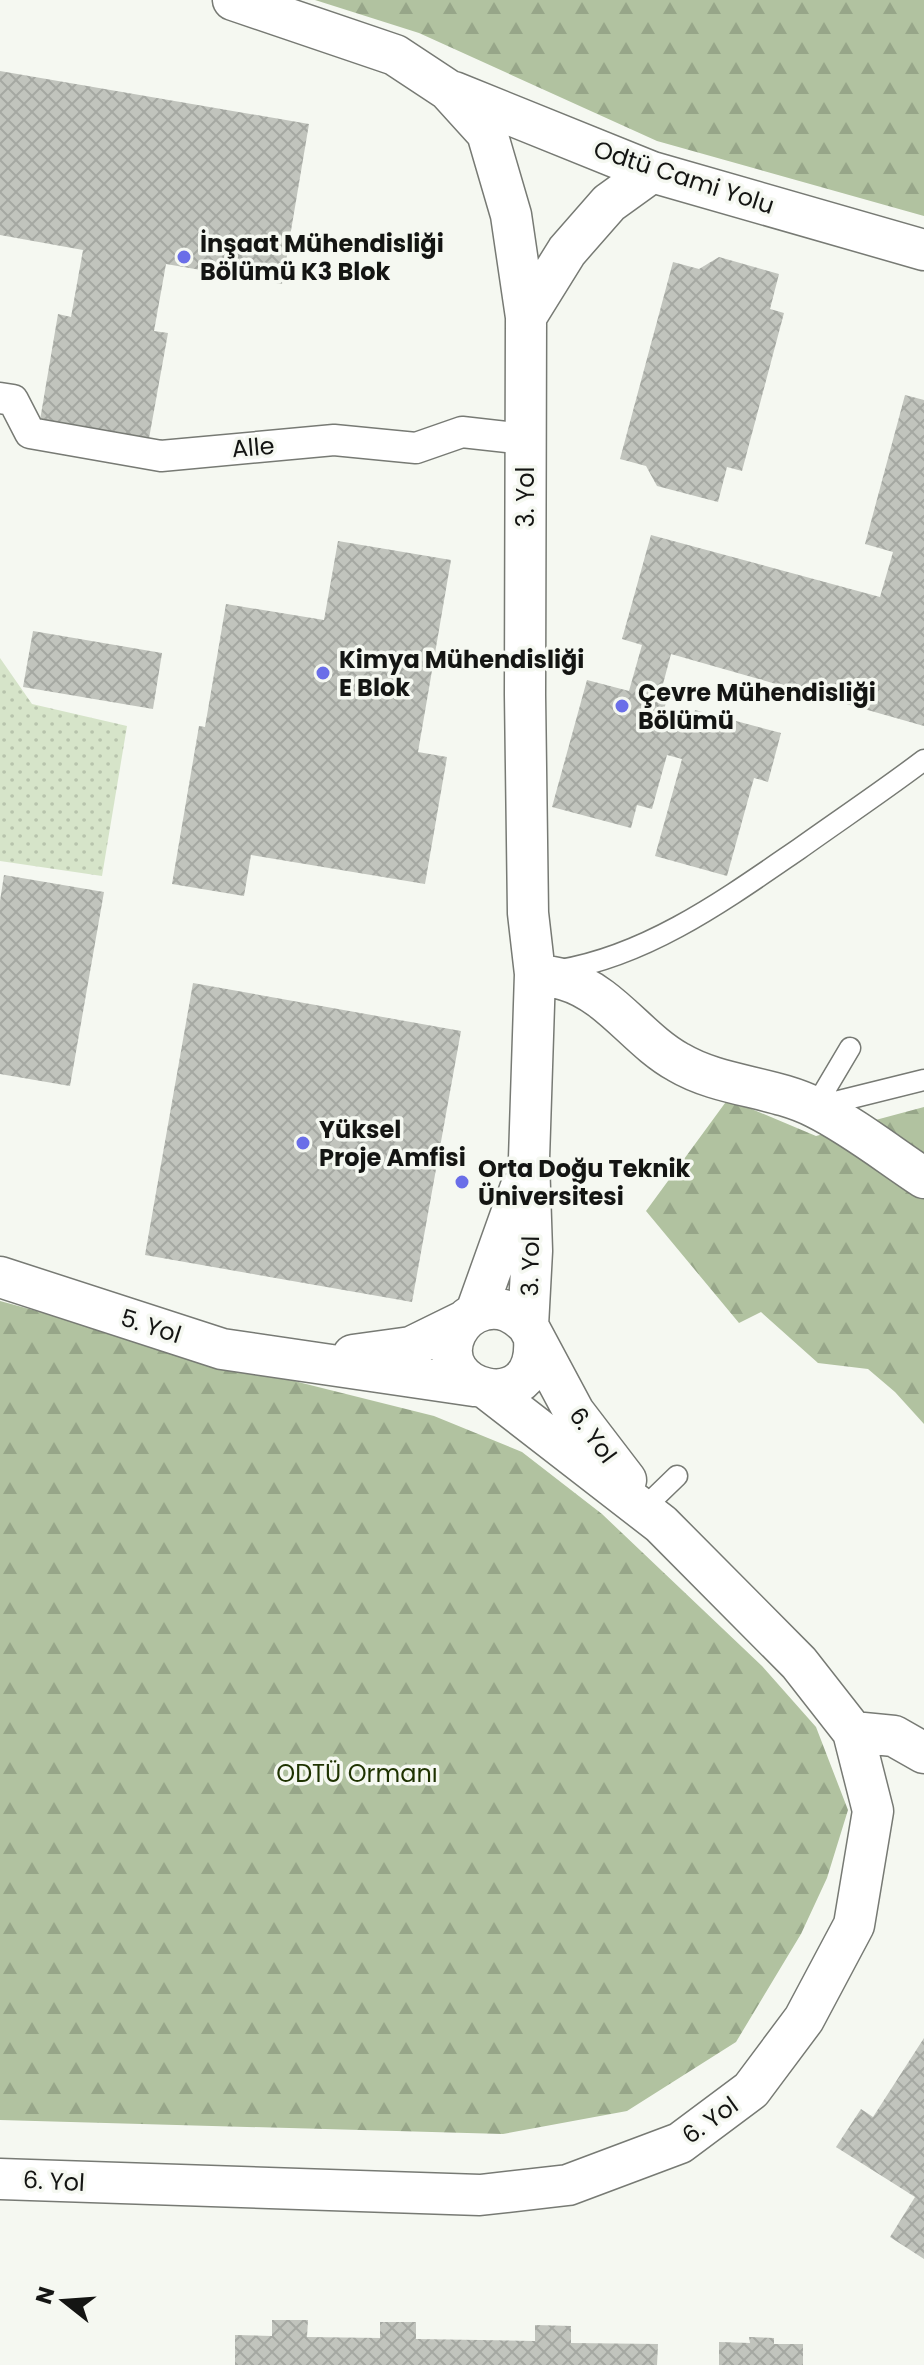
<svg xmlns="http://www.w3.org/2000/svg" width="924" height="2365" font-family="Poppins,sans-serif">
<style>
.green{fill:url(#green-dots)}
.forest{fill:url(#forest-firs)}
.building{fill:url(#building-cross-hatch)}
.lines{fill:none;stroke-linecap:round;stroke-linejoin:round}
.service-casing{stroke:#777a74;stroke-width:23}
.pedestrian-casing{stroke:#777a74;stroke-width:33}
.minor-casing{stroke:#777a74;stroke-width:43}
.service{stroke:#fff;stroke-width:20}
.pedestrian{stroke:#fff;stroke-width:30}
.minor{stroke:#fff;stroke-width:40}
.poi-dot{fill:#6a6ee8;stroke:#f5f8f1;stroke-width:3}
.labels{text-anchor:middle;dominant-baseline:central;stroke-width:7;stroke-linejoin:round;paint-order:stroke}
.street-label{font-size:24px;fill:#141513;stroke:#f5f8f1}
.poi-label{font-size:24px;font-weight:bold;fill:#141513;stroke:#f5f8f1;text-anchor:start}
.park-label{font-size:24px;fill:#1e3200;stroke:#f5f8f1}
</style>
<defs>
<pattern id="green-dots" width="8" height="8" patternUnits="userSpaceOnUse" patternTransform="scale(2)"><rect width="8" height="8" fill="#d6e4c9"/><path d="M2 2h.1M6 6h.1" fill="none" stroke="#b7c3ac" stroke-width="1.8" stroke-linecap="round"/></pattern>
<pattern id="forest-firs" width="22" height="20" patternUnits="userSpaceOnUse" patternTransform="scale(2)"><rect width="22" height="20" fill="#b1c2a0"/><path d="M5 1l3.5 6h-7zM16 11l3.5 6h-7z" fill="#97a689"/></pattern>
<pattern id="building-cross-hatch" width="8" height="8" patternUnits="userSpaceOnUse" patternTransform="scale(2)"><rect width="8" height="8" fill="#c1c4bd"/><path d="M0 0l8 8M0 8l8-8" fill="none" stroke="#a5a8a2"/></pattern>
</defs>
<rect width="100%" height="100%" fill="#f5f8f1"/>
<path class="green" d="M0 658 32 704 127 726 102 876 0 861Z"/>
<path class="forest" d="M315 0H924V216L657 141 419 33Z
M728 1099 816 1136 924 1107V1424L895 1392 868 1369 818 1363 761 1312 739 1323 646 1211Z
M0 1301 302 1383 434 1416 522 1452 602 1514 762 1666 816 1727 848 1810 827 1878 801 1934 736 2042 627 2111 503 2134 0 2120Z"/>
<path class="building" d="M0 71 309 124 282 284 166 264 154 331 168 333 148 444 39 426 58 314 71 317 83 250 0 235Z
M719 257 779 274 770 309 784 313 742 471 727 467 718 502 657 486 646 466 620 459 673 262 699 269Z
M905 395 924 400V726L671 654 659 699 666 702 663 714 692 722 695 710 781 733 768 782 754 778 727 876 655 856 682 759 667 755 652 809 637 805 631 828 552 807 587 680 629 691 642 645 622 639 651 535 880 597 893 552 865 544Z
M338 541 451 560 418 752 447 757 425 884 251 855 244 896 172 884 199 726 205 727 226 604 324 620Z
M33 631 162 653 153 709 23 687Z
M4 875 104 892 70 1086 0 1074V901Z
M193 983 461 1031 412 1302 145 1255Z
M924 2038V2259L890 2237 915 2197 836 2147 861 2109 873 2117Z
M272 2320H308L307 2337 380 2338V2322H416V2339L535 2341V2325L571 2326V2343L658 2344 657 2365H235V2335L272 2336Z
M749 2337 774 2338V2344H803V2365H719V2342L750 2343Z"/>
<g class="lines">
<g class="service-casing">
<path id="service" d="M560 970C649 955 726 899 799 849 841 819 883 791 924 760
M819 1106 924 1080
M815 1107 850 1048
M646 1506 677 1476"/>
</g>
<g class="pedestrian-casing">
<path id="pedestrian" d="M0 398 13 400 30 433 161 456 334 440 416 448 462 432 525 439"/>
</g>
<g class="minor-casing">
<path id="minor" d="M233 0 395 55 448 90 487 133 511 215 526 317 525 695 528 913 535 974 529 1159 532 1251 528 1326
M454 92 652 172 924 250
M526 317 567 251 609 203 652 172
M535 974C545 976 556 977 565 980 610 993 638 1040 678 1062 720 1087 773 1086 816 1108 854 1127 889 1155 924 1178
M0 1277 222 1349 474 1386
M476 1312 520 1189
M534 1339C540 1421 429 1391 456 1333 462 1321 472 1313 484 1310 502 1305 516 1314 528 1326L574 1412 626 1480
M353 1355 411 1347 464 1321
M853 1732 894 1736 924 1753
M0 2179 480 2195 568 2185 680 2143 751 2090 804 2019 854 1925 873 1811 853 1732 799 1663 661 1524 488 1390"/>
</g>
<use href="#service" class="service"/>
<use href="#pedestrian" class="pedestrian"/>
<use href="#minor" class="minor"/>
</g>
<g class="poi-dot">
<circle cx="184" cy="257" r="8"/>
<circle cx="323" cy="673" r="8"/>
<circle cx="622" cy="706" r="8"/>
<circle cx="303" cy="1143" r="8"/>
<circle cx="462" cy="1182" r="8"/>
</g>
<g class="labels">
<g class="street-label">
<text transform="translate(684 177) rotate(18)">Odtü Cami Yolu</text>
<text transform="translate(253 447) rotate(-5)">Alle</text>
<text transform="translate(525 497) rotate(-90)">3. Yol</text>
<text transform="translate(530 1266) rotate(-89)">3. Yol</text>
<text transform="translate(151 1326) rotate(18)">5. Yol</text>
<text transform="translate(593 1435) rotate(54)">6. Yol</text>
<text transform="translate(710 2120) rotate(-36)">6. Yol</text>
<text transform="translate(54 2181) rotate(3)">6. Yol</text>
</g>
<g class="poi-label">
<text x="200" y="243">İnşaat Mühendisliği<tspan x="200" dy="28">Bölümü K3 Blok</tspan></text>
<text x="339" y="659">Kimya Mühendisliği<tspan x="339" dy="28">E Blok</tspan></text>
<text x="638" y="692">Çevre Mühendisliği<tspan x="638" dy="28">Bölümü</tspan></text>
<text x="319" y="1129">Yüksel<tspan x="319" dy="28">Proje Amfisi</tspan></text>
<text x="478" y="1168">Orta Doğu Teknik<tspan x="478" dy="28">Üniversitesi</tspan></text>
</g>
<g class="park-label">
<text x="357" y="1773">ODTÜ Ormanı</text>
</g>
</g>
<g transform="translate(64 2301) rotate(287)" stroke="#f5f8f1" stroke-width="6" paint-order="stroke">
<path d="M0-6L14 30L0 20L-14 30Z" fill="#141513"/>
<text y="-12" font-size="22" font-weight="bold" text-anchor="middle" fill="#141513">N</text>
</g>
</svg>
